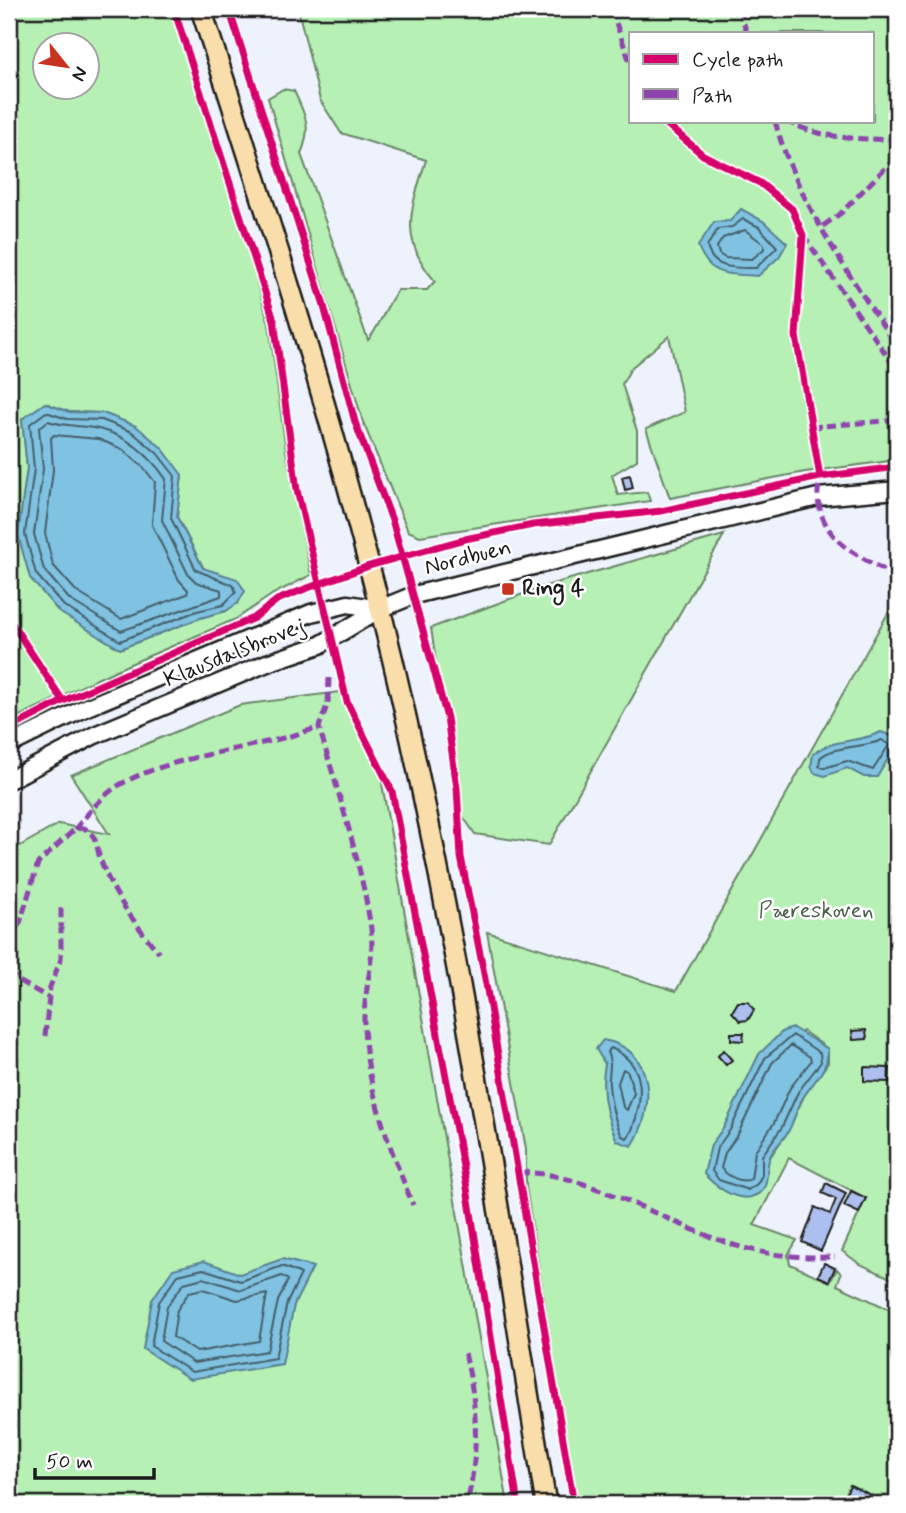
<svg xmlns="http://www.w3.org/2000/svg" width="906" height="1513" font-family="Mynerve,sans-serif">
<style>
.green{fill:#b6f0b4;stroke:#698668;stroke-width:2;fill-rule:evenodd}
.water{fill:#80c2e1;stroke:#588092;stroke-width:2}
.lines{fill:none;stroke-linecap:round;stroke-linejoin:round}
.shore{stroke:#445e6b;stroke-width:2}
.building{fill:#acbfee;stroke:#1c1c1c;stroke-width:2}
.tertiary-casing{stroke:#1c1c1c;stroke-width:21}
.primary-casing{stroke:#1c1c1c;stroke-width:24}
.tertiary{stroke:#fff;stroke-width:16}
.primary{stroke:#f9deab;stroke-width:19}
.quiet{stroke:#8e44ad;stroke-width:5;stroke-dasharray:10 5;stroke-linecap:butt}
.cycleway-casing{stroke:#fff;stroke-width:11}
.cycleway{stroke:#d6006c;stroke-width:7}
.poi-dot{fill:#c8321e;stroke:#fff;stroke-width:2.5}
.labels{text-anchor:middle;dominant-baseline:central;stroke-width:5;stroke-linejoin:round;paint-order:stroke}
.street-label{font-size:23px;fill:#1c1c1c;stroke:#fff}
.poi-label{font-size:23px;font-weight:bold;fill:#1c1c1c;stroke:#fff;text-anchor:start}
.park-label{font-size:23px;fill:#4a5c4a;stroke:#fff}
</style>
<rect width="100%" height="100%" fill="#eef2fc"/>
<filter id="ink" filterUnits="userSpaceOnUse"><feTurbulence type="fractalNoise" baseFrequency=".0143" numOctaves="2"/><feDisplacementMap in="SourceGraphic" scale="14" xChannelSelector="R" yChannelSelector="G"/><feConvolveMatrix kernelMatrix="1 2 1 2 8 2 1 2 1" color-interpolation-filters="sRGB"/></filter>
<g filter="url(#ink)">
<path class="green" d="M9 9H170L233 199 269 324 286 451 311 575 273 594 236 619 116 670 9 721ZM46 46H88V88H46ZM45 403 69 412 103 413 136 426 182 475 177 517 226 611 200 618 120 649 59 611 18 535 27 468 22 419Z
M298 9H897V460L805 472 670 498 646 429 685 412 669 336 631 368 622 384 637 431V460L612 475 618 495 647 492 650 501 420 536 408 531 363 422 268 98 283 89 294 91C306 116 312 127 301 154L368 340C380 327 385 306 398 290H427L435 281C398 239 411 208 426 160L341 133 320 100ZM631 33H873V121H631Z
M724 535 549 845 475 834 458 809 431 628 542 587Z
M897 597V1281L860 1264 842 1251 866 1198 789 1158 754 1225 797 1240 788 1255 790 1264 830 1282 837 1269 841 1274 837 1285 897 1313V1504H577L526 1187V1149L487 932 676 991ZM803 1031 828 1049V1063L804 1096 788 1131 768 1160 711 1145 724 1127 751 1073Z
M347 691 380 772 508 1504H9V852L59 824 109 834 71 775 240 705Z"/>
<path class="water" d="M741 209 763 221 787 243 779 257 758 276C727 273 711 279 698 246L714 222 730 221Z
M45 403 69 412 103 413 136 426 162 448 182 475 177 517 203 568 237 579 245 591 238 603 226 611 200 618 120 649 59 612 30 578 18 535 27 468 22 419Z
M881 732 893 736 897 744 877 777H864L847 768 825 776 814 773 811 766 813 754C832 738 860 743 881 732Z
M793 1028 828 1049C828 1071 815 1079 804 1096 797 1106 795 1119 789 1130 784 1140 774 1147 770 1157 764 1170 773 1191 751 1197 734 1201 714 1185 704 1174L711 1145 724 1127 759 1054 783 1031Z
M603 1040C656 1048 656 1109 632 1146L617 1141C606 1117 600 1090 605 1064L596 1049Z
M282 1259 313 1267 294 1305 282 1364 190 1379 143 1349 152 1300 173 1269 204 1261 240 1274Z"/>
<g class="lines">
<path class="shore" d="M743 219 759 227 777 247 756 268C735 268 712 270 707 246L718 229 732 227Z
M745 230 764 244V249L752 259 725 258 719 254 717 247 723 238Z
M46 412 67 419 102 420 132 432 157 453 175 476 171 518 196 570 233 585 236 592 223 605 197 611 120 641 64 606 36 574 25 534 34 469 30 424Z
M48 421C66 427 84 425 102 430 129 437 150 456 166 479L162 520 188 574 196 582 221 590V596L121 631 70 600 44 570 34 534 43 469 39 428Z
M54 435 98 439 122 449 143 467 155 482 152 525 179 580 188 590 187 594 121 619 77 592 53 565 45 533 53 470 51 438Z
M882 740 889 745 873 770 847 761 824 768 819 766 820 758C833 745 865 748 882 740Z
M793 1035 820 1053 821 1062 798 1092 782 1127 762 1156V1175L757 1184 748 1190 719 1180 712 1171 717 1148 730 1130 765 1058Z
M791 1045 810 1057 811 1061 790 1088 774 1123 755 1151 751 1179C742 1184 727 1176 721 1168L725 1153 738 1134 772 1063Z
M611 1048C642 1062 644 1088 636 1118 633 1125 633 1132 627 1138L622 1136C615 1122 610 1101 609 1085 608 1071 613 1065 607 1052Z
M623 1069 628 1072 634 1093 627 1110 623 1107 618 1083Z
M282 1266 301 1274 287 1303 275 1358 192 1372 151 1346 159 1302 178 1275 203 1269 241 1281Z
M282 1276 288 1280 278 1301 267 1351 194 1363 161 1341 167 1306 184 1283 203 1278 241 1290Z
M203 1289 237 1300 267 1294 259 1341 197 1352 173 1337 177 1310 189 1292Z"/>
</g>
<path class="building" d="M630 475 633 488 625 490 622 477Z
M738 1002H748L754 1010 748 1020 740 1021 732 1012Z
M866 1030 867 1039 853 1040 852 1031Z
M731 1033H744L743 1041 731 1040Z
M723 1050 732 1060 726 1065 718 1056Z
M864 1067 890 1068 889 1082 864 1081Z
M826 1183 846 1193 821 1251 802 1242 815 1207 830 1214 836 1199 822 1193Z
M851 1191 866 1198 859 1213 844 1206Z
M824 1263 835 1268 829 1281 818 1276Z
M850 1485 871 1495 867 1504H841Z"/>
<g class="lines">
<g class="tertiary-casing">
<path id="tertiary" d="M9 745 85 708 311 613 348 604 380 609
M9 780 95 735 267 663 320 645 380 609 414 595 818 497 897 490"/>
</g>
<g class="primary-casing">
<path id="primary" d="M201 9C271 224 340 440 393 661 459 939 500 1222 546 1504"/>
</g>
<use href="#tertiary" class="tertiary"/>
<use href="#primary" class="primary"/>
<path class="quiet" d="M611 9 631 65
M739 9 747 33
M775 121C795 199 853 280 897 347
M785 121C827 140 852 138 897 140
M823 226 841 213 897 156
M803 235 897 370
M811 427 897 420
M819 471C821 480 817 489 818 499 824 545 861 556 897 577
M329 678 328 703 319 727C338 793 361 861 371 929 375 962 363 993 364 1025 366 1087 390 1149 413 1205
M75 829C89 813 102 795 121 784 177 753 257 750 319 727
M9 939 20 923 38 863 75 829 84 828C96 835 96 842 99 855 111 893 134 922 159 953
M9 971 19 981 49 998
M45 1036 50 987 61 959V907
M519 1173C577 1168 667 1223 725 1242 761 1255 797 1258 835 1257
M465 1353C478 1408 479 1450 467 1504"/>
<g class="cycleway-casing">
<path id="cycleway" d="M174 9 274 320 297 490 347 702 392 791 467 1188 518 1504
M229 9 322 299 355 422 393 523 447 718 457 788 461 857 486 984 574 1504
M663 121 703 155 760 183 792 209 803 235 796 336 820 477
M9 619 63 701
M9 729 63 701 254 618 277 600 305 589 369 566 465 539 533 525 661 511 820 477 897 467"/>
</g>
<use href="#cycleway" class="cycleway"/>
</g>
</g>
<rect class="poi-dot" x="501" y="582" width="14" height="14" rx="3.5"/>
<g class="labels">
<g class="street-label">
<text transform="translate(468 558) rotate(-14)">Nordbuen</text>
<text transform="translate(235 653) rotate(-22)">Klausdalsbrovej</text>
</g>
<g class="poi-label">
<text x="522" y="589">Ring 4</text>
</g>
<g class="park-label">
<text x="816" y="911">Pæreskoven</text>
</g>
</g>
<rect width="906" height="1513" fill="none" stroke="#fff" stroke-width="35"/>
<rect x="18" y="18" width="871" height="1478" fill="none" stroke="#1c1c1c" stroke-width="2.5" filter="url(#ink)"/>
<rect x="629" y="32" width="245" height="91" fill="#ffffff" stroke="#a4a4a4" stroke-width="2"/>
<rect x="643" y="54" width="35" height="10" fill="#d6006c" stroke="#a4a4a4" stroke-width="2"/>
<text x="692" y="66" font-size="21" fill="#1c1c1c">Cycle path</text>
<rect x="643" y="89" width="35" height="10" fill="#8e44ad" stroke="#a4a4a4" stroke-width="2"/>
<text x="692" y="102" font-size="21" fill="#1c1c1c">Path</text>
<g transform="translate(66 66) rotate(120)"><circle r="33" fill="#ffffff" stroke="#a4a4a4" stroke-width="2"/>
<path d="M0-5L12 26L0 18L-12 26Z" fill="#c8321e"/>
<text y="-10" font-size="19" font-weight="bold" text-anchor="middle" fill="#1c1c1c">N</text>
</g>
<path d="M35 1468v10h119v-10" fill="none" stroke="#1c1c1c" stroke-width="3.5"/>
<text x="46" y="1468" font-size="21" fill="#1c1c1c" stroke="#ffffff" stroke-width="5" paint-order="stroke">50 m</text>
</svg>
